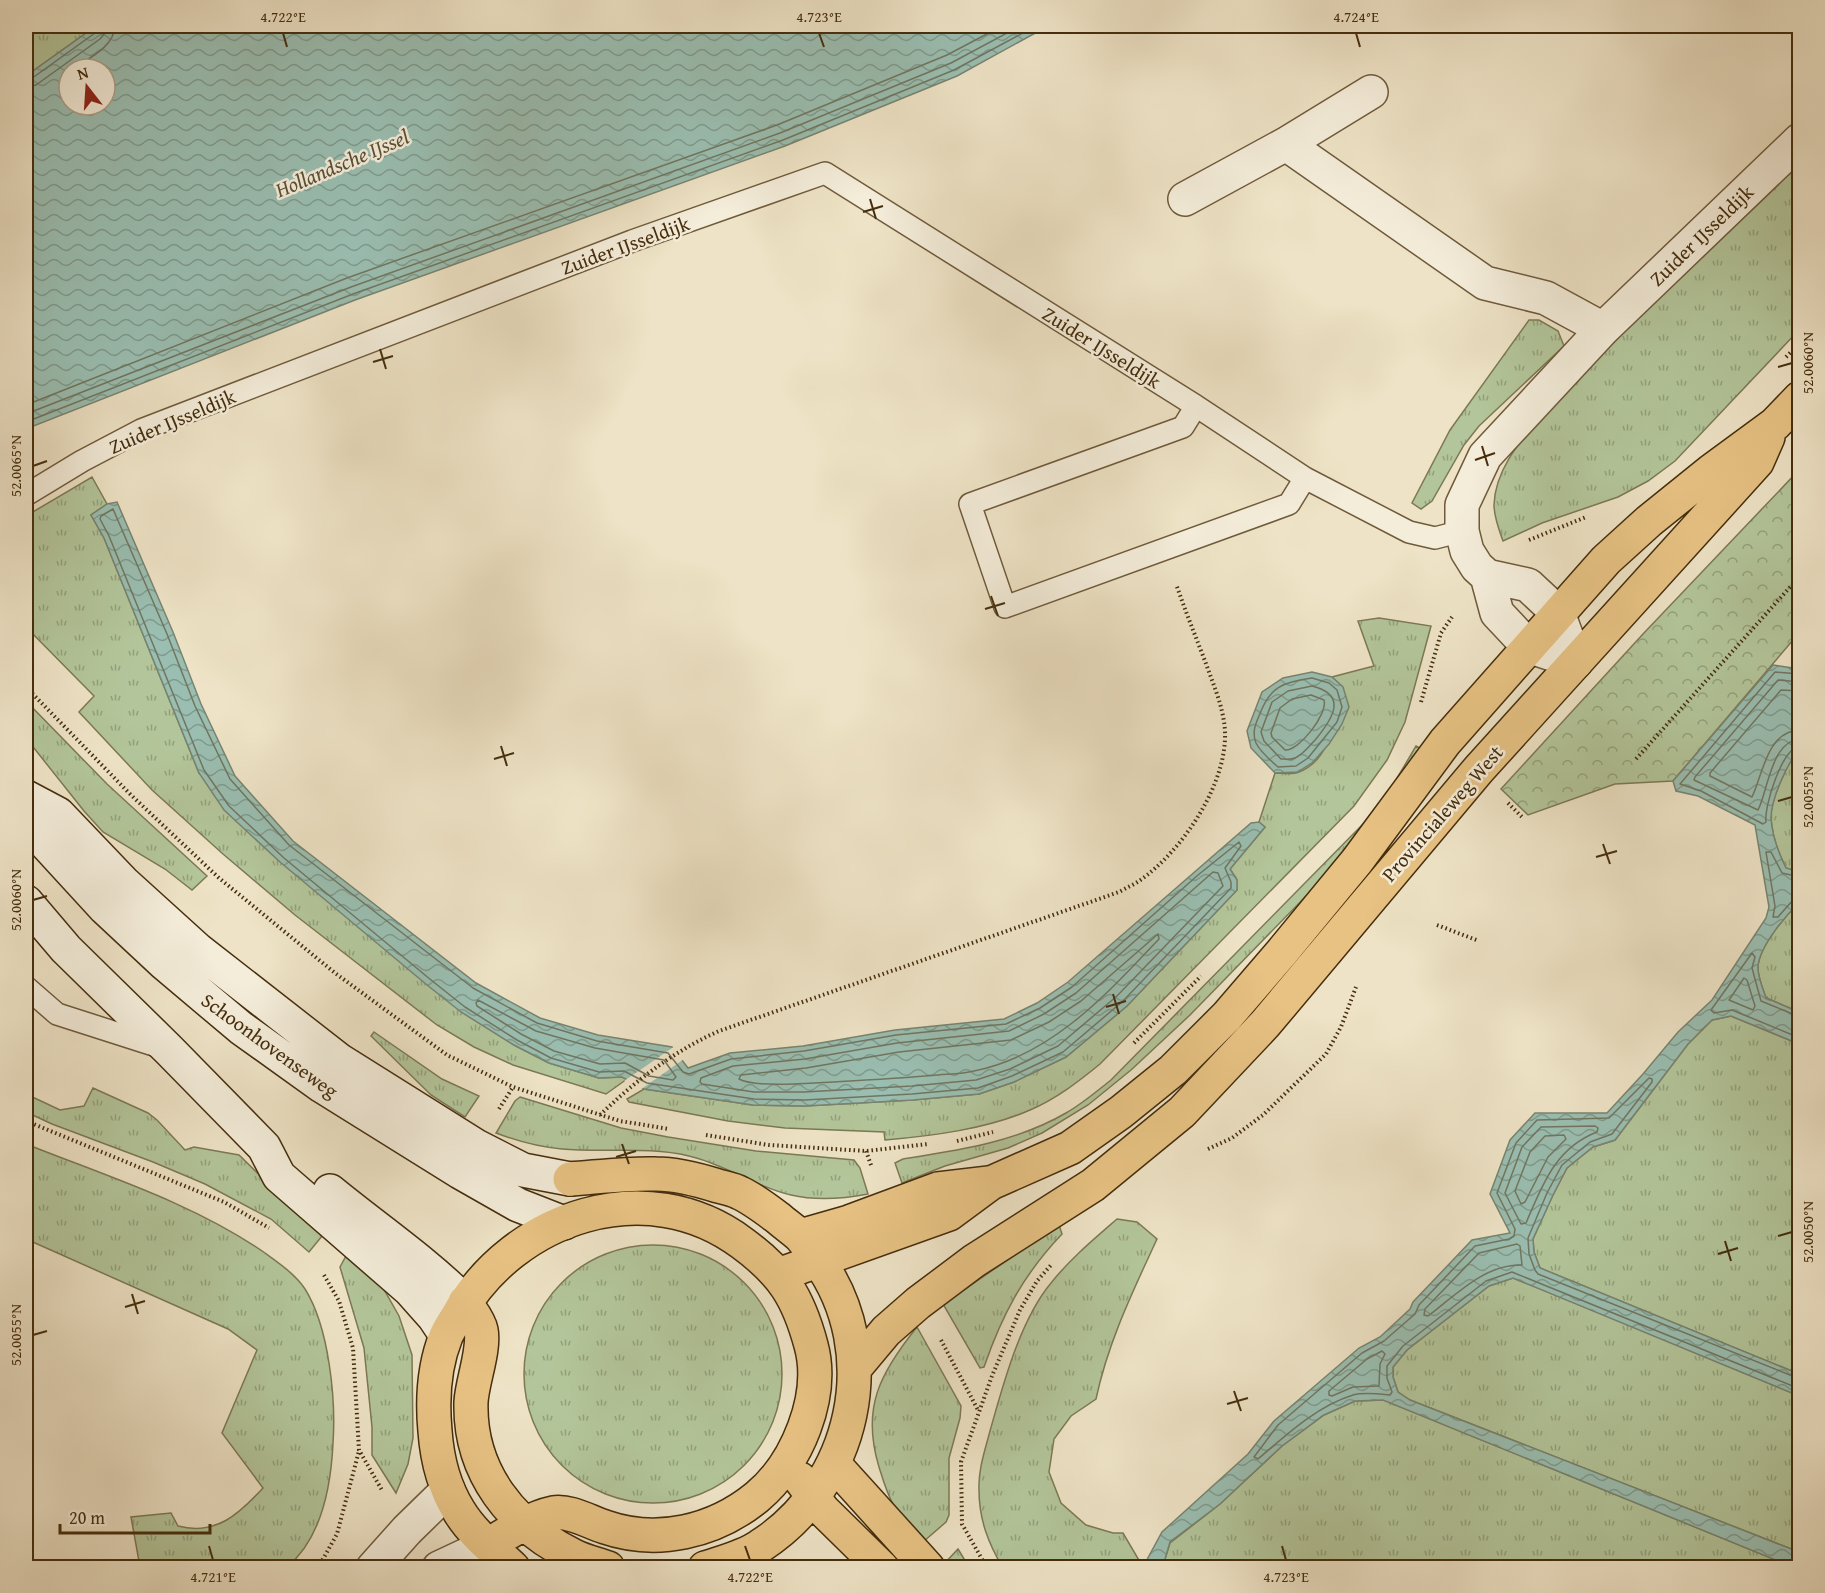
<svg xmlns="http://www.w3.org/2000/svg" width="1825" height="1593" font-family="'Gentium Book Plus',serif">
<style>
.grass{fill:url(#grass-tufts);stroke:#7c7954;stroke-width:1.5}
.forest{fill:url(#forest-crowns);stroke:#7c7954;stroke-width:1.5}
.water{fill:url(#water-waves);stroke:#78846f;stroke-width:1.5;fill-rule:evenodd}
.pier{fill:#eee3c6}
.lines{fill:none;stroke-linecap:round;stroke-linejoin:round}
.shore{stroke:#70765f;stroke-width:1.5}
.lane-casing{stroke:#6f5a3b;stroke-width:24}
.street-casing{stroke:#6f5a3b;stroke-width:36}
.secondary-casing{stroke:#452d0d;stroke-width:36}
.primary-casing{stroke:#452d0d;stroke-width:36}
.path{stroke:#452d0d;stroke-width:4;stroke-dasharray:1.5 3;stroke-linecap:butt}
.lane{stroke:#f4edda;stroke-width:21}
.street{stroke:#f4edda;stroke-width:33}
.secondary{stroke:#f4edda;stroke-width:33}
.primary{stroke:#e7c283;stroke-width:33}
.ticks{fill:none;stroke:#452d0d;stroke-width:2}
.labels{text-anchor:middle;dominant-baseline:central;stroke-width:5;stroke-linejoin:round;paint-order:stroke}
.street-label{font-size:20px;fill:#452d0d;stroke:#f4edda}
.water-label{font-size:21px;font-style:italic;fill:#5a5136;stroke:#f4edda}
.neatline{fill:none;stroke:#452d0d;stroke-width:2}
.ticks-label{font-size:15px;text-anchor:middle;fill:#452d0d}
</style>
<defs>
<pattern id="grass-tufts" width="24" height="20" patternUnits="userSpaceOnUse" patternTransform="scale(1.5)"><rect width="24" height="20" fill="#b3c59a"/><path d="M3 7l-1-3M5 7V3M7 7l1-3M15 17l-1-3M17 17v-4M19 17l1-3" fill="none" stroke="#93a07c"/></pattern>
<pattern id="forest-crowns" width="20" height="18" patternUnits="userSpaceOnUse" patternTransform="scale(1.5)"><rect width="20" height="18" fill="#b3c59a"/><path d="M2 6a3 3 0 1 1 6 0M12 15a3 3 0 1 1 6 0" fill="none" stroke="#93a07c"/></pattern>
<pattern id="water-waves" width="16" height="10" patternUnits="userSpaceOnUse" patternTransform="scale(1.5)"><rect width="16" height="10" fill="#9abeb1"/><path d="M0 5q4-4 8 0t8 0" fill="none" stroke="#7f9b8e"/></pattern>
</defs>
<rect width="100%" height="100%" fill="#eee3c6"/>
<filter id="stains"><feTurbulence type="fractalNoise" baseFrequency=".00333" numOctaves="4"/><feColorMatrix values="0 0 0 0 .2 0 0 0 0 .09 0 0 0 0 .02 0 0 0 .5 -.17"/></filter>
<radialGradient id="worn" r=".72"><stop offset=".6" stop-color="#630" stop-opacity="0"/><stop offset="1" stop-color="#630" stop-opacity=".3"/></radialGradient>
<path class="grass" d="M26 26H96L26 76Z
M1799 157V330L1675 461 1648 481 1618 497 1542 523 1503 541C1499 530 1494 517 1494 505 1495 468 1523 438 1545 411Z
M1529 320H1539L1558 331 1564 346 1479 426 1464 445 1432 501 1421 509 1412 503 1450 430Z
M92 477 107 504 91 515 104 538 199 773 373 938 462 1012 514 1045 549 1063 599 1078 622 1077 627 1079 606 1094 513 1065 474 1047 437 1025 295 915 223 854 152 790 79 712 94 696 26 627V516Z
M1379 618 1431 626 1405 722 1387 760 1354 806 1100 1064C1078 1082 1056 1099 1030 1110 987 1129 932 1136 885 1140L884 1132 785 1128 728 1121 629 1102 627 1099 644 1089 753 1105 805 1106 913 1100 979 1094 1014 1082 1066 1057 1127 1006 1237 890V880L1230 869 1265 827 1259 822 1275 773C1282 773 1292 775 1299 772 1331 760 1336 716 1343 688L1332 677 1374 666 1358 621Z
M26 701 107 784 207 876 192 890 165 869 103 832 84 811 26 738Z
M1416 746 1423 750 1348 853 1190 1015 1131 1070 1088 1105 1042 1133 1008 1148 945 1166 902 1183 895 1163 903 1159C960 1150 1016 1142 1066 1113 1082 1104 1097 1091 1111 1080L1363 824 1393 785Z
M1799 750V872L1786 868C1778 852 1772 836 1771 818 1770 800 1787 763 1799 750Z
M1799 903V1012L1766 998C1763 989 1757 975 1758 966 1760 946 1785 916 1799 903Z
M1731 1016 1799 1044V1374L1540 1268 1534 1252 1533 1239 1553 1195 1567 1168 1593 1147 1615 1140 1688 1044 1712 1020Z
M374 1032 442 1079 479 1096 465 1117 431 1095 371 1036Z
M93 1088 148 1113 157 1120 185 1150 194 1147 239 1155 322 1236 309 1252 271 1219 205 1184 153 1162 52 1124 26 1112V1094L60 1110 84 1106Z
M520 1097 621 1128 668 1137 756 1151 854 1160 860 1168 868 1194C842 1199 817 1201 791 1195 755 1187 725 1164 689 1156 647 1146 604 1153 562 1149 539 1147 517 1141 496 1133L515 1101Z
M26 1144C106 1176 193 1203 265 1253 279 1263 296 1275 305 1289 329 1327 336 1399 333 1443 331 1486 322 1538 287 1567H140L131 1517 171 1513 178 1526C216 1536 239 1514 263 1488L222 1433 257 1350 228 1329 26 1239Z
M1117 1219 1137 1222 1157 1239C1133 1291 1108 1342 1096 1399L1071 1416 1054 1439 1049 1472 1061 1503 1086 1525 1113 1533H1123L1143 1567 1003 1568C988 1543 979 1519 979 1490 978 1470 985 1450 990 1431 1003 1385 1020 1320 1051 1283 1070 1259 1094 1239 1117 1219Z
M1059 1225 1062 1234C1023 1275 1002 1315 984 1367L980 1368 943 1304Z
M524 1374a129 129 0 1 1 258 0a129 129 0 1 1-258 0Z
M346 1256 382 1286 399 1316 412 1355 413 1438 408 1464 396 1493 372 1455V1427L364 1348 340 1267Z
M1513 1278 1799 1393V1552L1410 1400 1398 1392 1393 1377V1367L1407 1350 1489 1286Z
M917 1327 961 1406 960 1418 949 1458V1515L946 1522 923 1542C914 1531 902 1519 894 1506 887 1494 883 1480 879 1467 861 1408 880 1373 917 1327Z
M1384 1400 1793 1567 1165 1568V1559L1170 1543 1220 1504 1282 1446 1324 1415 1355 1401Z
M958 1549 969 1567H948L944 1564Z"/>
<path class="forest" d="M1799 470V633L1673 781 1615 784 1528 815 1501 789 1643 634Z"/>
<path class="water" d="M96 26H1048L957 76 785 146 355 300 26 429V76ZM69 69H105V105H69Z
M117 502 173 632 201 704 235 776 293 841 476 983 540 1018 598 1035 672 1047 688 1068 730 1053 803 1046 895 1030 1004 1019 1037 1003 1068 982 1251 823 1259 822 1265 827 1230 869 1237 880V890L1127 1006 1066 1057 1014 1082 979 1094 913 1100 805 1106 753 1105 644 1089 622 1077 599 1078 549 1063 514 1045 461 1012 427 985 280 862 224 810 199 773 104 538 91 515 107 504Z
M1773 665 1799 669V750C1787 763 1771 800 1771 818 1772 836 1778 852 1786 868L1799 872V903C1785 916 1760 946 1758 966 1757 975 1763 989 1766 998L1799 1012V1044L1731 1016 1712 1020 1688 1044 1615 1140 1593 1147 1567 1168 1553 1195 1533 1239 1534 1252 1540 1268 1799 1374V1396L1513 1278 1489 1286 1407 1350 1393 1367V1377L1398 1392 1410 1400 1799 1552V1567H1793L1383 1400 1355 1401 1324 1415 1282 1446 1220 1504 1170 1542 1165 1559V1567H1143L1162 1532 1248 1454 1274 1421 1359 1348 1380 1337 1410 1309 1413 1302 1472 1240 1510 1233 1490 1194 1510 1140 1535 1113H1607L1643 1074 1678 1032 1712 1000 1766 918 1769 907 1755 825 1698 796 1676 791 1673 781Z
M1312 672 1332 677 1343 687 1349 707 1342 724 1329 744 1312 763 1298 772 1275 773 1251 748 1247 731 1262 692 1283 678Z"/>
<path class="pier" d="M675 1046 684 1059 640 1090 624 1081Z"/>
<g class="lines">
<path class="shore" d="M73 69C89 58 114 47 115 26
M26 80 31 79 95 33 98 26
M26 88 36 85 100 39 105 33 106 26
M26 405 347 278 777 125 947 55 1002 26
M26 414 351 287 780 133 951 63 1020 26
M26 422 353 294 783 140 954 70 1036 26
M113 509 167 634 195 706 230 779 289 845 473 988 537 1023 597 1041 668 1053 683 1072 689 1074 731 1059 804 1051 896 1035 1006 1024 1040 1008 1072 987 1198 875 1239 842 1241 846 1225 868 1231 882V888L1123 1001 1063 1052 1012 1076 978 1088 912 1094 805 1100 754 1099 647 1083 624 1071 599 1072 551 1058 517 1040 465 1007 431 980 284 858 229 806 204 770 109 536 100 519 101 516Z
M1800 674 1775 672 1680 784 1701 791 1763 824 1766 822C1764 806 1782 748 1800 746
M1312 678 1329 683 1337 690 1342 707 1337 722 1308 758 1296 766 1278 767C1271 761 1260 751 1256 743 1252 733 1255 725 1259 716 1270 686 1282 683 1312 678Z
M1800 682 1778 680 1695 777 1694 780 1758 810C1768 791 1771 741 1800 739
M1312 686C1348 695 1333 718 1316 739 1310 745 1303 755 1295 758 1291 760 1285 759 1281 759L1264 741 1261 732 1272 702 1288 691Z
M1800 691 1781 690 1710 773V776L1752 797C1763 774 1767 731 1800 730
M1311 695 1324 700C1328 714 1299 751 1285 750L1272 737 1271 733 1280 708 1292 699Z
M1213 872 1218 873 1223 886 1117 996 1058 1046 1010 1069 976 1080 912 1086 804 1092H754L702 1084 700 1082 701 1078 733 1066 805 1059 897 1043 1009 1031 1044 1014 1076 993Z
M1800 877 1782 873 1771 852H1766L1775 906 1773 917H1778L1793 900 1800 899
M1158 934 1159 939C1107 994 1051 1056 974 1071 962 1074 949 1074 938 1075 903 1078 868 1080 833 1082 813 1083 754 1088 739 1079L741 1075 806 1068 899 1052 1011 1040 1049 1022 1081 1001Z
M1744 978 1747 980 1755 1006 1753 1010 1729 1000Z
M478 1000 536 1031 595 1048 664 1060 676 1077 673 1080 649 1076 625 1063 600 1064 554 1051 521 1034 477 1006 476 1003Z
M1800 1017 1761 1001 1752 968 1755 957 1752 953 1711 1010 1714 1013 1732 1010 1800 1038
M1595 1126 1598 1128 1597 1132C1555 1148 1542 1186 1526 1223L1521 1224 1505 1193 1522 1147 1541 1127Z
M1545 1136 1564 1135 1566 1139 1548 1157 1525 1202 1521 1204 1515 1191 1530 1152Z
M1517 1244 1520 1246 1522 1265C1485 1264 1457 1294 1428 1316L1424 1315 1425 1309 1479 1253Z
M1382 1351 1385 1354 1380 1364 1379 1386 1353 1387 1332 1396 1329 1395V1391L1367 1359Z
M1800 1379 1538 1274 1535 1270 1529 1254 1528 1238 1547 1193 1562 1165 1590 1142 1612 1134 1652 1082V1079L1649 1078 1609 1118 1537 1120 1516 1143 1497 1193 1515 1229 1514 1236 1509 1239 1475 1246 1419 1305 1415 1314 1384 1341 1362 1353 1278 1425 1254 1457 1258 1459C1286 1435 1317 1406 1353 1395 1364 1392 1380 1394 1390 1395L1392 1392 1387 1378V1366L1403 1346 1486 1281 1512 1272 1800 1389"/>
<g class="lane-casing">
<path id="lane" d="M1196 406 1183 427 970 504 1005 607 1289 504 1305 478
M26 495 82 461 141 430 632 241 825 173 1196 406 1305 478 1409 532 1435 538 1462 531
M26 987 57 1014 160 1047"/>
</g>
<g class="street-casing">
<path id="street" d="M1371 92 1286 144 1485 283 1546 298 1603 329
M1185 199 1286 144
M1487 576 1497 613 1528 646 1576 662
M1576 662 1558 613 1528 585 1487 576 1477 567 1467 551 1462 531V505L1485 456 1603 329 1800 140
M373 1568 407 1530 448 1490
M439 1568 488 1545"/>
</g>
<g class="secondary-casing">
<path id="secondary" d="M26 797 58 814 123 882 198 950 339 1060 476 1146 523 1170 570 1179
M26 807 38 835 105 908 165 964 241 1028 322 1086 460 1172 518 1205 564 1223
M26 902 66 949 169 1050 264 1147 279 1176 410 1290 434 1317 446 1335
M330 1191C375 1228 424 1261 465 1302"/>
</g>
<g class="primary-casing">
<path id="primary" d="M570 1179C598 1177 628 1173 656 1174 677 1174 699 1180 718 1186 725 1188 733 1189 740 1193 753 1199 766 1209 778 1218 785 1224 792 1229 799 1235 806 1242 812 1252 818 1260 885 1353 855 1485 760 1546 744 1557 723 1562 705 1568
M800 1236 849 1222 938 1189 989 1183
M778 1275 949 1214 991 1183 1070 1148 1121 1112 1173 1070 1227 1016 1282 952 1357 861 1445 742 1606 560 1649 521 1711 471 1775 424 1800 398
M465 1302C470 1310 479 1320 481 1330 485 1349 472 1382 471 1402 469 1472 512 1526 574 1556 584 1561 597 1564 608 1568
M855 1368 886 1331 918 1303 974 1261 1093 1185 1182 1112 1265 1024 1479 769 1757 462 1768 437
M834 1464 928 1568
M800 1479 823 1510 882 1568
M488 1545C508 1533 530 1518 553 1513 570 1510 589 1522 605 1527 657 1545 714 1532 757 1497 797 1464 825 1396 811 1345 798 1297 783 1273 742 1243 647 1172 514 1216 458 1315 454 1322 449 1329 446 1336 434 1366 432 1399 435 1431 437 1459 444 1487 459 1511 472 1533 494 1550 513 1568"/>
</g>
<path class="path" d="M1786 357 1800 343
M1529 540 1586 517
M26 687 131 795 219 878 335 973 447 1055 513 1087 620 1121 669 1129
M1421 702 1441 633 1452 617
M1636 759 1800 576
M1508 803 1523 818
M1437 925 1479 941
M1134 1043 1201 976
M499 1109 513 1087
M600 1115C635 1081 674 1051 719 1031L1119 892C1126 888 1133 885 1139 881 1183 851 1233 777 1224 722 1221 701 1212 681 1205 661 1195 635 1185 610 1176 584
M26 1121 224 1202 269 1228
M706 1135 769 1145 866 1151 928 1144
M957 1141 993 1132
M1208 1149 1232 1138 1263 1115 1326 1054 1341 1027 1356 987
M866 1151 872 1168
M324 1275 339 1301 353 1348 359 1450 383 1492
M941 1340 978 1410
M318 1568 337 1534 359 1451
M987 1568 962 1524 961 1462 992 1376 1020 1310 1037 1281 1051 1265"/>
<use href="#lane" class="lane"/>
<use href="#street" class="street"/>
<use href="#secondary" class="secondary"/>
<use href="#primary" class="primary"/>
</g>
<path class="ticks" d="M283 33 287 47M819 33 824 47M1356 33 1360 47M870 199 876 219M863 212 883 206M380 349 386 369M373 362 393 356M1778 367 1792 363M1482 446 1488 466M1475 460 1495 453M33 466 47 461M991 596 998 616M985 609 1005 603M501 746 507 766M494 759 514 753M1778 801 1792 797M1603 844 1610 864M1596 857 1617 851M33 900 47 896M1113 994 1119 1014M1106 1007 1126 1001M622 1144 629 1164M616 1157 636 1151M1778 1236 1792 1232M1725 1241 1731 1261M1718 1254 1738 1248M132 1294 138 1314M125 1307 145 1301M33 1335 47 1331M1234 1391 1241 1411M1227 1404 1248 1398M209 1546 213 1560M745 1546 750 1560M1282 1546 1286 1560"/>
<g class="labels">
<g class="street-label">
<text transform="translate(1701 235) rotate(-44)">Zuider IJsseldijk</text>
<text transform="translate(625 245) rotate(-20)">Zuider IJsseldijk</text>
<text transform="translate(1102 347) rotate(32)">Zuider IJsseldijk</text>
<text transform="translate(172 421) rotate(-23)">Zuider IJsseldijk</text>
<text transform="translate(1442 813) rotate(-49)">Provincialeweg West</text>
<text transform="translate(270 1045) rotate(36)">Schoonhovenseweg</text>
</g>
<g class="water-label">
<text transform="translate(342 163) rotate(-23)">Hollandsche IJssel</text>
</g>
</g>
<rect width="1825" height="1593" fill="none" stroke="#eee3c6" stroke-width="66"/>
<g transform="translate(87 87) rotate(343)"><circle r="28" fill="#f4edda" stroke="#aea088" stroke-width="1.5"/>
<path d="M0-4.5L10 22L0 15L-10 22Z" fill="#8f2418"/>
<text y="-9" font-size="16" font-weight="bold" text-anchor="middle" fill="#452d0d">N</text>
</g>
<path d="M60 1524v9h150v-9" fill="none" stroke="#452d0d" stroke-width="3"/>
<text x="69" y="1524" font-size="18" fill="#452d0d" stroke="#f4edda" stroke-width="4.5" paint-order="stroke">20 m</text>
<rect x="33" y="33" width="1759" height="1527" class="neatline"/>
<g class="ticks-label">
<text x="283" y="22">4.722°E</text>
<text x="819" y="22">4.723°E</text>
<text x="1356" y="22">4.724°E</text>
<text transform="translate(1808 363) rotate(-90)" y="5">52.0060°N</text>
<text transform="translate(16 466) rotate(-90)" y="5">52.0065°N</text>
<text transform="translate(1808 797) rotate(-90)" y="5">52.0055°N</text>
<text transform="translate(16 900) rotate(-90)" y="5">52.0060°N</text>
<text transform="translate(1808 1232) rotate(-90)" y="5">52.0050°N</text>
<text transform="translate(16 1335) rotate(-90)" y="5">52.0055°N</text>
<text x="213" y="1582">4.721°E</text>
<text x="750" y="1582">4.722°E</text>
<text x="1286" y="1582">4.723°E</text>
</g>
<rect width="100%" height="100%" filter="url(#stains)"/>
<rect width="100%" height="100%" fill="url(#worn)"/>
</svg>
